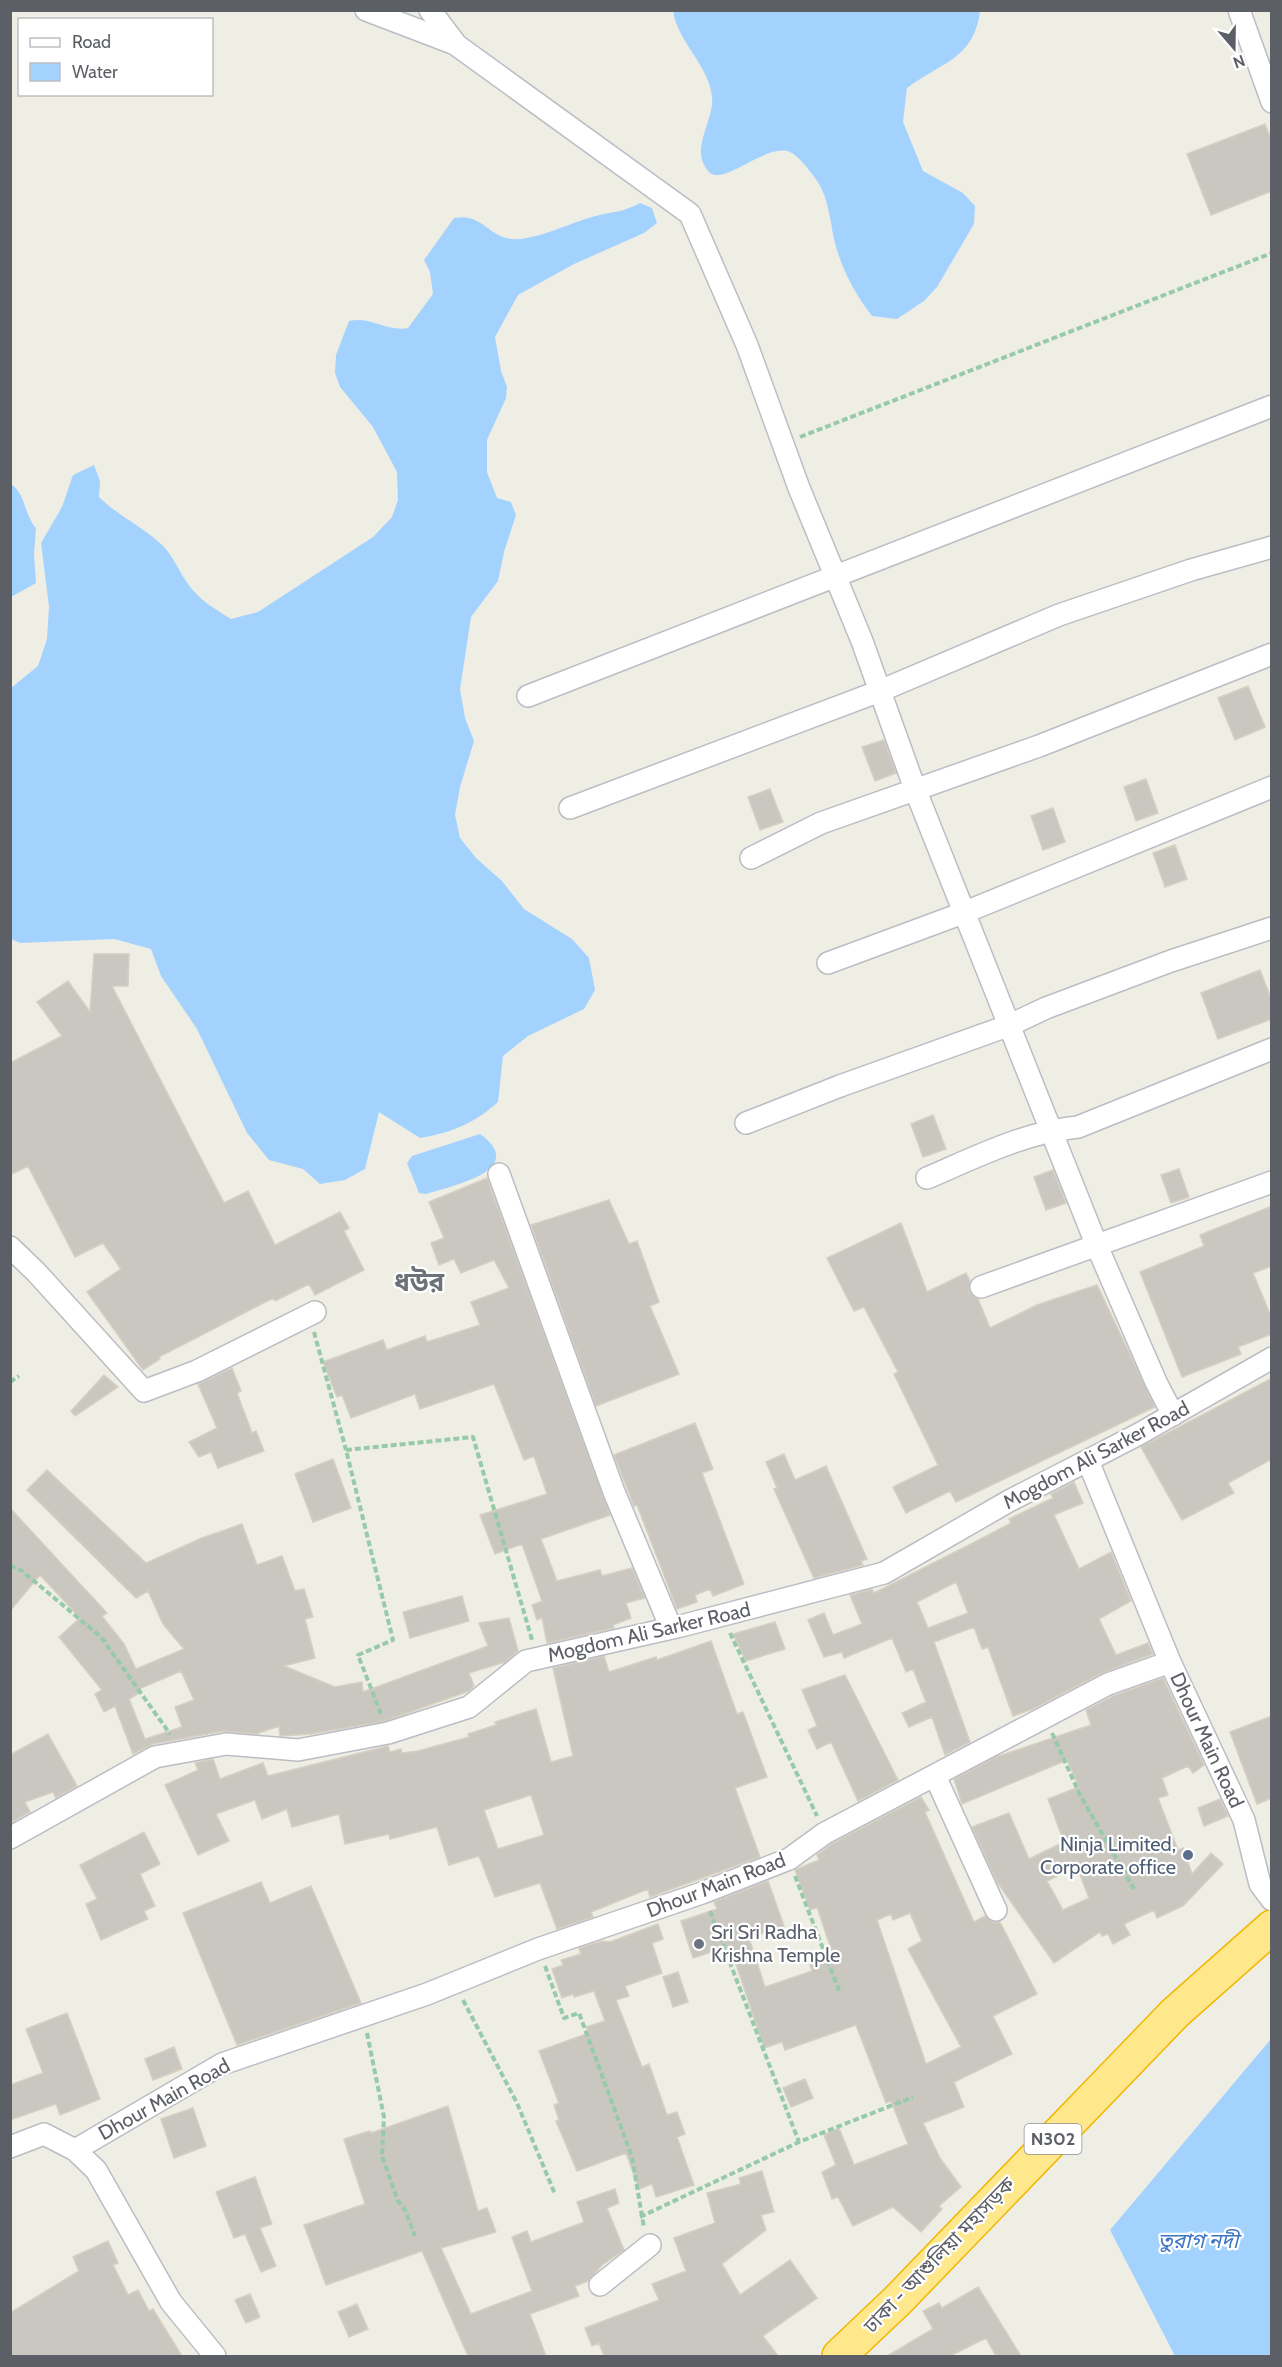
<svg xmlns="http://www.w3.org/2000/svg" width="1282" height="2367" font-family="Cabin,'Noto Sans Bengali',sans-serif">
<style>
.water{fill:#a4d2ff}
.building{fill:#cac7c1;stroke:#d5d0c2;stroke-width:1.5;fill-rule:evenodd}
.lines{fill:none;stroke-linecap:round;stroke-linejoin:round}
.street-casing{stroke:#bbbdc4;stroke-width:24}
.highway-casing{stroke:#f3b600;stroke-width:36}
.path{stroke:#97caa9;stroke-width:4;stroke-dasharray:6 3;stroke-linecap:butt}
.street{stroke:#fff;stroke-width:21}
.highway{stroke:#ffe88b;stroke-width:33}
.service-dot{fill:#5c6f8a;stroke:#fff;stroke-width:2}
.worship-dot{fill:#6b7280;stroke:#fff;stroke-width:2}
.labels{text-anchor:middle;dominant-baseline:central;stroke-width:4.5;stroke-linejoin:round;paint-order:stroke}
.shield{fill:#fff;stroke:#8d8f94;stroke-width:1.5}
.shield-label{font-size:18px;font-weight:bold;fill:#5c5f66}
.street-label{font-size:20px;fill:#5c5f66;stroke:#fff}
.service-label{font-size:20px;fill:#4e5e75;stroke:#fff;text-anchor:end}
.worship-label{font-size:20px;fill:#5b616d;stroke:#fff;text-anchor:start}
.water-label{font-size:21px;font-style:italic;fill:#3c75c2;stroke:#fff}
.district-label{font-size:26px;font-weight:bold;fill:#6d7178;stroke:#fff}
</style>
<rect width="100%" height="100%" fill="#efeee4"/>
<path class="water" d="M673 11H980C974 59 942 62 907 88L903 122 923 171 963 193 975 206 974 224 937 287 924 301 897 319 872 316C855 294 842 270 835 243 830 222 829 196 815 178 809 170 799 156 790 152 767 142 723 187 709 172 688 150 715 120 712 97 709 65 678 43 673 11Z
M640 203 652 208 657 223 644 233 574 264 518 295 495 337 501 371 507 387 506 398 487 440V472L497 498 511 502 516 515 504 552 498 581 471 617 460 689 465 718 474 741 460 787 455 815 460 838 476 858 502 881 524 909 572 939 589 958 595 990 584 1009 528 1036 503 1056 498 1102C475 1123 451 1133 420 1138L379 1112 365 1169 345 1180 320 1184 303 1169 269 1160 247 1133 197 1029 161 976 151 949 114 939 20 943 11 939V688L38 666 47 639 49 607 41 543 62 507 73 475 94 465 100 481 99 497C118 516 142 526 162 545 173 555 179 572 188 584 199 600 215 609 231 619L258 612 373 537 392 517 398 500 397 472 373 427 340 387 335 373 336 355 349 321C370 316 387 332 408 328L433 294 430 272 424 260 454 218C483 213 488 237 512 239 534 241 570 223 592 217 612 211 619 214 640 203Z
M11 484C26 494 24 515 36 528L34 554 36 583 11 597Z
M480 1134C530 1170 451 1186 426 1194L419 1193 407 1163 412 1156Z
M1271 2039V2356H1175L1110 2230Z"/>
<path class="building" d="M1265 124 1272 141V191L1211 215 1187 154Z
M1248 686 1265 727 1235 740 1218 698Z
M884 740 896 773 875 781 862 747Z
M1146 779 1158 813 1136 821 1124 787Z
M770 789 783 822 760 830 748 797Z
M1053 808 1065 842 1043 850 1031 816Z
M1175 845 1187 879 1165 887 1153 853Z
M94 954H129L128 986H112L224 1203 248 1191 275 1245 340 1212 349 1228 344 1231 364 1270 315 1295 309 1284 275 1301 273 1298 159 1357 160 1359 143 1370 87 1292 121 1269 103 1243 75 1257 28 1166 10 1175V1063L62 1036 37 1002 68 981 90 1012Z
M1260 970 1272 1001V1019L1218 1039 1201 993Z
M933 1115 946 1149 923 1157 911 1124Z
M1179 1169 1189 1197 1171 1203 1161 1175Z
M1053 1170 1066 1203 1046 1210 1034 1177Z
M487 1178 610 1515 541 1539 557 1581 600 1570 602 1576 632 1568 645 1598 626 1603 631 1618 613 1625 614 1628 547 1643 542 1618 537 1620 532 1605 542 1601 522 1544 495 1554 480 1515 547 1494 534 1456 524 1460 494 1384 420 1409 415 1394 351 1418 342 1395 337 1397 323 1362 383 1340 387 1350 425 1336 427 1342 480 1325 471 1302 509 1288 494 1260 461 1273 454 1259 439 1265 431 1243 444 1238 429 1202Z
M609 1200 629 1244 637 1241 659 1302 650 1306 679 1374 596 1406 531 1225Z
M1272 1206V1266L1253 1273 1272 1319V1334L1238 1347 1241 1354 1182 1377 1140 1272 1204 1246 1200 1235Z
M901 1223 927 1292 966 1273 970 1281 969 1292 978 1299 990 1328 1037 1305 1097 1285 1155 1407 956 1502 950 1491 906 1513 893 1487 938 1465 894 1374 898 1372 864 1307 854 1311 827 1258Z
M232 1368 241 1391 237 1393 252 1433 256 1431 264 1451 218 1468 211 1452 199 1457 189 1442 217 1428 198 1384Z
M104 1375 118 1387 75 1416 71 1411Z
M1272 1378V1459L1228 1483 1234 1493 1182 1520 1141 1447Z
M695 1423 713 1469 702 1473 744 1584 713 1596 710 1589 695 1595 697 1602 677 1609 637 1505 634 1506 614 1455Z
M784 1454 795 1480 826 1466 867 1559 861 1561 863 1565 814 1578 774 1489 777 1488 766 1462Z
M333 1459 351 1508 313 1522 295 1474Z
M47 1470 146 1563 202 1538 242 1524 257 1565 282 1556 295 1591 304 1589 313 1617 305 1619 315 1658 284 1666 335 1687 362 1682 363 1692 488 1646 479 1623 509 1618 518 1651 505 1662 469 1673 474 1686 469 1691 385 1721 311 1734 280 1736 279 1726 256 1734 224 1731 153 1744 133 1754 115 1706 104 1712 95 1694 102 1690 59 1637 80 1618 40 1575 10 1611V1508L107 1613 102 1616 124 1644 136 1669 184 1649 163 1624 148 1591 136 1598 27 1490ZM181 1671 194 1700 175 1707 182 1727 145 1739 129 1699 141 1692 139 1689Z
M1074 1482 1083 1503 1054 1515 1079 1569 1111 1552 1131 1601 1099 1619 1116 1655 1148 1643 1153 1654 1102 1673 1033 1709 1013 1716 988 1647 982 1649 974 1627 934 1642 970 1742 945 1755 932 1717 909 1727 902 1713 926 1702 913 1669 906 1672 892 1638 844 1658 842 1652 824 1657 808 1620 824 1613 833 1635 862 1624 850 1595 872 1589 874 1593 973 1543 1011 1523 1009 1519 1053 1498 1051 1494ZM956 1582 968 1613 928 1628 917 1602Z
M462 1596 469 1621 410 1638 403 1612Z
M775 1622 785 1649 746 1661 733 1634Z
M711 1641 737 1714 743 1712 767 1777 735 1788 760 1857 650 1897 648 1889 591 1912 593 1917 557 1929 540 1883 495 1897 479 1856 449 1865 437 1827 390 1839 389 1834 345 1844 339 1814 292 1827 287 1809 262 1819 255 1800 216 1814 229 1841 198 1855 165 1785 198 1770 195 1763 213 1759 220 1779 263 1763 268 1776 388 1746 390 1752 401 1749 402 1753 418 1751 469 1737 468 1734 496 1725 495 1722 536 1709 551 1762 573 1756 553 1668 604 1656 609 1672 656 1657 657 1660ZM531 1795 544 1835 498 1849 484 1810Z
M845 1675 898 1780 858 1801 831 1742 817 1749 808 1730 817 1726 802 1690Z
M1163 1678 1204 1765 1193 1773 1188 1766 1162 1778 1168 1795 1158 1798 1178 1850 1183 1848 1192 1874 1211 1853 1223 1864 1183 1906 1157 1918 1154 1910 1124 1924 1130 1935 1113 1944 1108 1934 1102 1936 1100 1932 1054 1963 997 1882 972 1827 1009 1813 1029 1859 1064 1842 1048 1799 1079 1787 1067 1760 962 1804 954 1779 996 1757 1091 1725 1086 1710 1113 1696ZM1077 1867 1089 1898 1063 1910 1047 1881Z
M1272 1716V1798L1257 1804 1230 1732Z
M48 1734 77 1786 56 1798 53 1792 25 1802 30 1812 10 1823V1755Z
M921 1797 929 1810 925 1812 974 1922 985 1916 994 1923 1000 1922 1037 1994 993 2016 1012 2054 954 2082 964 2107 923 2123 940 2158 961 2187 939 2206 942 2209 921 2232 893 2207 853 2226 838 2197 832 2199 822 2172 836 2165 824 2135 839 2128 854 2165 908 2144 891 2101 886 2103 856 2025 785 2050 782 2042 764 2048 730 1946 693 1958 681 1921 717 1909 714 1902 768 1881 784 1926 749 1938 765 1987 812 1971 810 1965 833 1955 817 1907 810 1910 795 1870 819 1860 817 1855 833 1843ZM910 1913 922 1941 908 1949 961 2047 926 2064 877 1920 891 1914 893 1920Z
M1220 1799 1228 1816 1204 1826 1198 1808Z
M144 1832 160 1864 140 1874 155 1906 144 1911 148 1919 101 1940 86 1904 97 1899 80 1865Z
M261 1882 270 1903 311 1886 361 2003 237 2045 183 1913Z
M658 1924 663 1939 652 1943 662 1973 625 1986 629 1996 616 2000 642 2067 649 2064 667 2115 677 2112 685 2134 677 2137 694 2185 656 2197 652 2184 639 2189 626 2153 577 2171 556 2121 559 2120 554 2105 559 2103 539 2051 589 2033 586 2027 605 2021 594 1991 574 1997 573 1994 562 1998 552 1969 563 1965 561 1960 581 1954 579 1948 602 1941 610 1942Z
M678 1972 688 2002 673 2007 663 1977Z
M67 2013 100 2099 60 2115 56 2104 10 2120V2085L43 2073 26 2029Z
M174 2047 182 2069 153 2080 145 2059Z
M805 2079 813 2098 791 2107 783 2088Z
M448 2106 478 2211 487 2208 496 2232 441 2248 471 2314 532 2291 512 2237 527 2231 531 2242 584 2222 577 2202 615 2189 619 2203 607 2208 624 2250 602 2265 588 2281 575 2286 579 2296 530 2314 546 2356H468L422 2251 326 2285 304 2225 365 2204 344 2139 370 2131 371 2133Z
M193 2108 206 2146 174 2158 161 2119Z
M762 2171 774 2212 761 2215 766 2230 722 2264 740 2295 790 2260 817 2298 763 2336 778 2356H604L599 2343 592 2346 585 2328 659 2300 652 2284 686 2271 674 2238 715 2223 707 2193 741 2184 739 2178Z
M255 2177 272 2224 260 2228 276 2266 261 2272 245 2234 234 2238 216 2192Z
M108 2241 118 2263 113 2265 128 2295 138 2290 149 2311 153 2309 182 2356H10V2313L79 2271 73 2257Z
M978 2287 1021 2356H996L986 2338 950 2356H887L933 2329 923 2311 939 2303 942 2308Z
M250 2294 260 2317 246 2323 235 2300Z
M357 2304 368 2329 349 2337 338 2312Z"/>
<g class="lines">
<g class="street-casing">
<path id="street" d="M366 10 455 44 690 214 747 345 799 488 862 641 915 789 1097 1246 1156 1382 1173 1415
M430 10 455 43
M1239 10 1272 102
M528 696 1272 406
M570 808 880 691 1059 615 1191 570 1272 547
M751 858 821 823 1039 746 1272 654
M828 963 963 913 1272 787
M746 1123 840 1086 1010 1025 1046 1008 1171 961 1272 928
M499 1174 614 1492 671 1628
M927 1178C976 1157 1025 1132 1078 1127L1272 1049
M10 1247 36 1272 144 1391 197 1371 315 1312
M981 1287 1272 1182
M1088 1461 1170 1662
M935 1776 996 1910
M10 1838 155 1757 226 1744 298 1750 388 1733 469 1707 526 1661 681 1626 884 1573 1009 1501 1139 1434 1272 1358
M10 2147 44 2134 75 2150 96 2170 171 2302 215 2356
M75 2150 222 2064 427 1994 538 1949 702 1893 789 1859 825 1833 1108 1684 1170 1662 1244 1820 1260 1884 1272 1900
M600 2285 650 2245"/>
</g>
<g class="highway-casing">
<path id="highway" d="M839 2356 898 2300 1175 2013 1272 1927"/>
</g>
<path class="path" d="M800 437 1272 253
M314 1332 346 1450
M10 1382 19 1376
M10 1565 22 1571 101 1637 170 1734
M730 1633 817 1816
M381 1714 358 1655 393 1640 346 1450 473 1437 532 1640
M1052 1733 1080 1795 1134 1889
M795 1876 840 1993
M710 1911 799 2142
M545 1966 564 2018 579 2013 632 2157 644 2228
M463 2000 517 2103 555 2194
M367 2033 384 2117 382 2156 398 2201 405 2210 415 2236
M640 2217 799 2142 913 2097"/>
<use href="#street" class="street"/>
<use href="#highway" class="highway"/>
</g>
<circle class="service-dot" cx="1188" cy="1855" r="6"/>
<circle class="worship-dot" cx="699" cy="1944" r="6"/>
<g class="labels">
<rect class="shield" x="1024.5" y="2124" width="57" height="30" rx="4.5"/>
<g class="shield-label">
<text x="1053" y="2139">N302</text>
</g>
<g class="street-label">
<text transform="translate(1096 1455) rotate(-28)">Mogdom Ali Sarker Road</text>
<text transform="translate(649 1632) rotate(-13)">Mogdom Ali Sarker Road</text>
<text transform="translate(1207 1740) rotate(65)">Dhour Main Road</text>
<text transform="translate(716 1885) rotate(-21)">Dhour Main Road</text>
<text transform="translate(164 2099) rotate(-29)">Dhour Main Road</text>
<text transform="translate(939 2255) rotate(-46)">ঢাকা - আশুলিয়া মহাসড়ক</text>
</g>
<g class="service-label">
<text x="1176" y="1844">Ninja Limited,<tspan x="1176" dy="23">Corporate office</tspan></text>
</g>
<g class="worship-label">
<text x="711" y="1932">Sri Sri Radha<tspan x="711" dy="23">Krishna Temple</tspan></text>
</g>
<g class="water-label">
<text x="1198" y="2240">তুরাগ নদী</text>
</g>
<g class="district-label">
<text x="419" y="1282">ধউর</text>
</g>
</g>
<rect width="1282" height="2367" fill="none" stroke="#5c5f66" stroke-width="24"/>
<rect x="18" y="18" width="195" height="78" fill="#ffffff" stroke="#bebfc2" stroke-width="1.5"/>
<rect x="30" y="38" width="30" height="9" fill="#ffffff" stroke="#bebfc2" stroke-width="1.5"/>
<text x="72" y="48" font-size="18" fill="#5c5f66">Road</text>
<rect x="30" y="63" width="30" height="18" fill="#a4d2ff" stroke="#bebfc2" stroke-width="1.5"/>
<text x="72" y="78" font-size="18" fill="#5c5f66">Water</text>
<g transform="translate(1234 48) rotate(160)" stroke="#ffffff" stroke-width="4.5" paint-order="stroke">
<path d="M0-4.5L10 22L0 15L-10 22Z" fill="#5c5f66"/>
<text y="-9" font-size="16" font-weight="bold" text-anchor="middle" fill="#5c5f66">N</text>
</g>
</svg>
